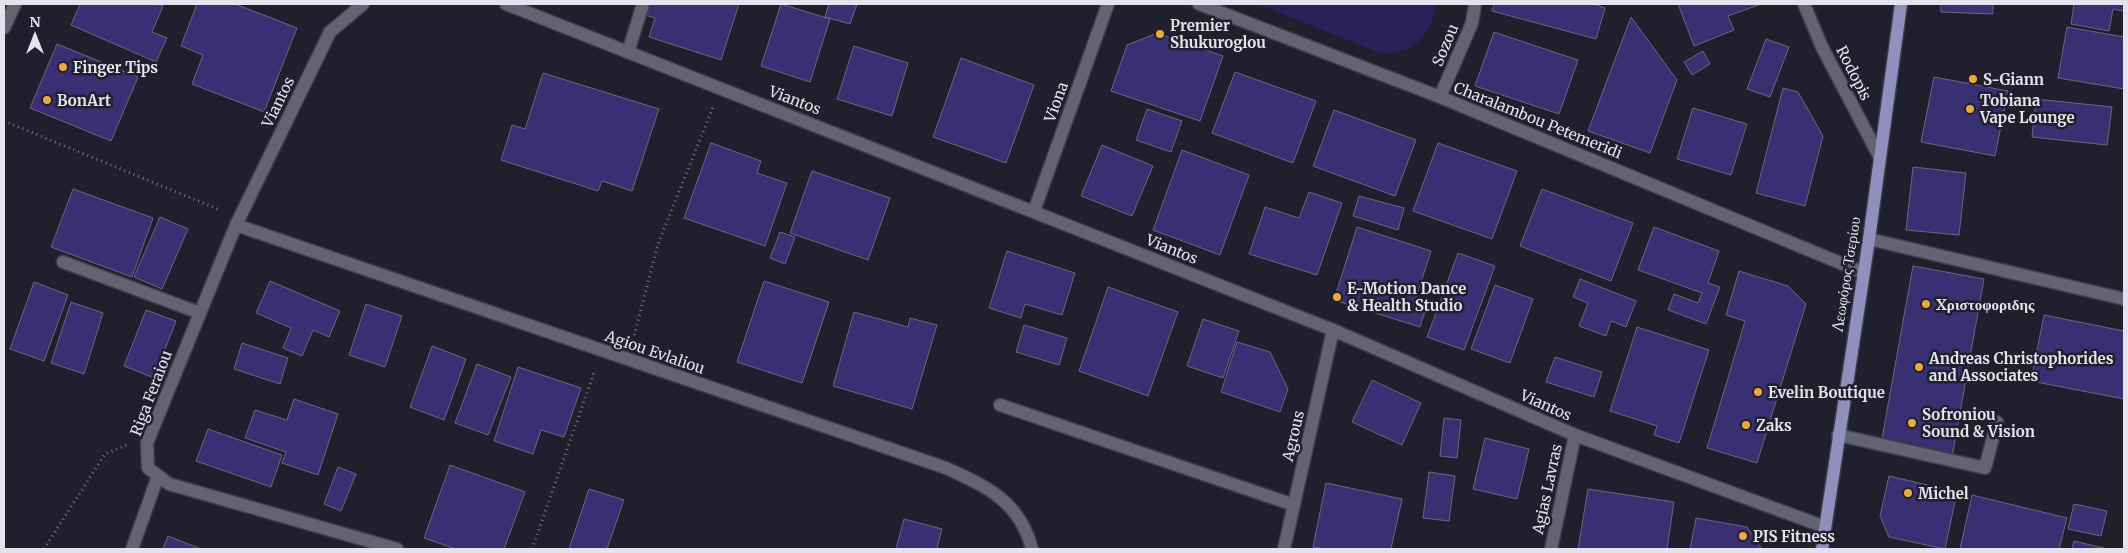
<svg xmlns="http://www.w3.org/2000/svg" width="2128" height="553" font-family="Merriweather,serif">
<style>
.green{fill:#282056}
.building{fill:#393074;stroke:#686879}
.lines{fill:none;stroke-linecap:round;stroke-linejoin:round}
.service-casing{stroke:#3d3d49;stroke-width:15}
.minor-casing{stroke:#3d3d49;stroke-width:15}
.tertiary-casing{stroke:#3d3d49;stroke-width:15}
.primary-casing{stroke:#3d3d49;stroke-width:15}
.path{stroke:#777783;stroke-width:3;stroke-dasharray:1 4;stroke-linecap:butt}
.service{stroke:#636374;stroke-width:12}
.minor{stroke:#636374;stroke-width:12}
.tertiary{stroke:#636374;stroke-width:12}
.primary{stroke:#918fbd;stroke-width:12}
.poi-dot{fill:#eca93a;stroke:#1f1f2d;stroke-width:2}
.labels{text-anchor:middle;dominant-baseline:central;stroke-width:5;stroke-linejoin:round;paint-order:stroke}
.poi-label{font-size:15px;font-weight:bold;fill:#e2e3ed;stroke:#1f1f2d;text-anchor:start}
.street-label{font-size:15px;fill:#e2e3ed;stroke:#1f1f2d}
</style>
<rect width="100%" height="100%" fill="#1f1f2d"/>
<path class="green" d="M1258 4H1436C1430 37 1416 52 1382 54Z"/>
<path class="building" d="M80 4H157L163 6 152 32 167 38 156 62 71 25Z
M197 4H235L297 28 264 112 192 84 203 55 181 46Z
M646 4H739L721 60 649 37 655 18 642 14Z
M781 4 830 19 810 82 761 66Z
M829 4H857L850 24 825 17Z
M1494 4H1593L1605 8 1596 39 1492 11Z
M1678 4H1761L1728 16 1734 30 1694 46Z
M1941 4H1993V14L1941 12Z
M2074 4H2124V11L2113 9 2109 31 2071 24Z
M1631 17 1677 80 1650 153 1588 131Z
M2067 27 2124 37V89L2058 78Z
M1494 32 1578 60 1559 114 1475 86Z
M1157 33 1223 56 1200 121 1111 91 1127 45Z
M1766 39 1789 47 1770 97 1747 89Z
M57 44 138 77 111 141 30 108Z
M854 46 908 63 892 116 837 99Z
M1703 51 1710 64 1692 75 1684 62Z
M961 58 1034 85 1006 163 933 137Z
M1235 72 1316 101 1293 163 1212 133Z
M543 73 659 109 632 191 602 181 598 191 501 160 512 125 525 129Z
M1934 77 2008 91 1995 156 1921 142Z
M1783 88 1798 92 1823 136 1805 206 1756 193Z
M2036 99 2112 107 2107 145 2032 137Z
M1693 108 1747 124 1731 175 1677 159Z
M1147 109 1182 121 1171 152 1136 140Z
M1334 110 1416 140 1395 196 1313 166Z
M711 143 761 161 757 173 787 183 765 246 684 218Z
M1438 143 1517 171 1492 239 1413 211Z
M1102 145 1153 166 1132 216 1081 196Z
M1182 150 1249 175 1220 255 1153 230Z
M1913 167 1966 173 1959 235 1906 230Z
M812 171 890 198 868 260 790 233Z
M73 189 153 218 132 277 51 247Z
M1542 189 1633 223 1611 281 1520 246Z
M1309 192 1342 203 1317 275 1249 254 1265 207 1299 218Z
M1359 196 1404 208 1398 230 1353 216Z
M160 217 188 229 162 289 134 277Z
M1357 227 1431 251 1415 301 1427 305 1420 327 1334 300Z
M1654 227 1719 251 1708 283 1720 287 1706 324 1668 310 1674 294 1698 303 1702 293 1638 270Z
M780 232 795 237 785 264 770 258Z
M1007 251 1075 273 1062 315 1025 304 1021 318 989 308Z
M1458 253 1495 266 1464 350 1427 337Z
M1913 266 1984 279 1952 457 1881 444Z
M1739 271 1788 286 1806 304 1757 463 1707 448 1745 321 1726 315Z
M1580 279 1636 301 1626 327 1611 321 1606 336 1579 326 1588 303 1573 297Z
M270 281 340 311 329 337 313 330 302 356 283 348 291 328 256 313Z
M764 281 829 302 802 383 737 362Z
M34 282 68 295 44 361 10 349Z
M1495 285 1533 299 1510 363 1471 349Z
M1108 287 1178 312 1148 396 1079 371Z
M71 302 103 313 84 374 51 363Z
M366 304 402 316 385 367 349 355Z
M146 310 176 321 154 378 124 366Z
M854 312 908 327 910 318 937 325 912 409 833 386Z
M2044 315 2124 331V399L2031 381Z
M1203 319 1239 331 1223 378 1187 366Z
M1024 325 1067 338 1059 365 1016 352Z
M1637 327 1709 350 1679 443 1654 435 1657 426 1610 411Z
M1237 342 1270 352 1288 389 1280 412 1221 392Z
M242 343 288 358 280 384 234 369Z
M432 346 466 359 444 420 410 407Z
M1555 357 1602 372 1594 397 1546 382Z
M477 364 511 377 488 435 455 423Z
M518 367 581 388 564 437 541 430 533 454 494 441Z
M1372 380 1421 403 1402 445 1352 422Z
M294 399 338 414 318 475 282 463 286 452 245 438 255 410 287 420Z
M1444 418 1461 420 1457 458 1440 456Z
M208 429 282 455 271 487 196 461Z
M1485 438 1529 449 1517 499 1473 489Z
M450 465 525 492 504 549H456L424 538Z
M338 467 356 474 341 511 324 504Z
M1429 472 1455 476 1449 521 1423 518Z
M1889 476 1957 492 1945 549 1889 537 1880 516Z
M1326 483 1402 499 1391 549H1324L1313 547Z
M589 489 624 500 607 549H569Z
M1588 489 1674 502 1667 549H1578Z
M1972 495 2067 518 2059 549H1960Z
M2074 504 2107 511 2101 536 2068 529Z
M1696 518 1747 527 1762 549H1690Z
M904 519 942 529 937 548 944 549H896Z
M168 536 201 549H163Z
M2074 541 2108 549H2072Z"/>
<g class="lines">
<g class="service-casing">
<path id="service" d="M628 52 643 4
M1869 239 2124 299
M63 262 200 313
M1000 405 1294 505
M1838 435 1985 468 1997 422"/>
</g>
<g class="minor-casing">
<path id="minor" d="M363 4 330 32 236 225 147 443 148 468 169 484 397 549
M506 4 1333 330 1575 435 1825 527
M1199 4 1440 97 1862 272
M1804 4 1822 47 1879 156
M1440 97 1472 23 1475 4
M1034 211 1108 4
M236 225 946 468C988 487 1020 502 1032 549
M132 549 158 476
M1284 549 1333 330
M1551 549 1575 435"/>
</g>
<g class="tertiary-casing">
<path id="tertiary" d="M4 28 15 4"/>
</g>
<g class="primary-casing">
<path id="primary" d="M1822 549 1869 239 1901 4"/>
</g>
<path class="path" d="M4 121 220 210
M633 340 658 244 713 107
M44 549 105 454 127 445
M532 549 595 370"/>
<use href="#service" class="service"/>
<use href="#minor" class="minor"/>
<use href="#tertiary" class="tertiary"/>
<use href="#primary" class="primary"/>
</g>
<g class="poi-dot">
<circle cx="1160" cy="34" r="5"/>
<circle cx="63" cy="67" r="5"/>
<circle cx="1973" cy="79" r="5"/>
<circle cx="47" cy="100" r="5"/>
<circle cx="1970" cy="109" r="5"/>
<circle cx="1337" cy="297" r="5"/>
<circle cx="1926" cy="304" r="5"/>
<circle cx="1919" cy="367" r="5"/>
<circle cx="1758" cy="392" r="5"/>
<circle cx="1912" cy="423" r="5"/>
<circle cx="1746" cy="425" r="5"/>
<circle cx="1908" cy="493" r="5"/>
<circle cx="1743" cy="536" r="5"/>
</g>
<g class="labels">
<g class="poi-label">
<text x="1170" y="25">Premier<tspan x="1170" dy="17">Shukuroglou</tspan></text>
<text x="73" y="67">Finger Tips</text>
<text x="1983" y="79">S-Giann</text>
<text x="57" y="100">BonArt</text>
<text x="1980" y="100">Tobiana<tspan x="1980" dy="17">Vape Lounge</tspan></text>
<text x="1347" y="288">E-Motion Dance<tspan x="1347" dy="17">&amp; Health Studio</tspan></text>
<text x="1936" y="304">Χριστοφοριδης</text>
<text x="1929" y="358">Andreas Christophorides<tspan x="1929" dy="17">and Associates</tspan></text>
<text x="1768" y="392">Evelin Boutique</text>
<text x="1922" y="414">Sofroniou<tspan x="1922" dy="17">Sound &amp; Vision</tspan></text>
<text x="1756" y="425">Zaks</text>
<text x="1918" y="493">Michel</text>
<text x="1753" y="536">PIS Fitness</text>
</g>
<g class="street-label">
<text transform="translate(1445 45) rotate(-67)">Sozou</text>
<text transform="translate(1854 73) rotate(63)">Rodopis</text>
<text transform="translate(795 100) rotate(21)">Viantos</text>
<text transform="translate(278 102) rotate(-64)">Viantos</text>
<text transform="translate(1056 102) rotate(-70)">Viona</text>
<text transform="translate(1538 120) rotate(22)">Charalambou Petemeridi</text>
<text transform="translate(1172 249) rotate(22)">Viantos</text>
<text transform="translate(1846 274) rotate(-81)">Λεωφόρος Τσερίου</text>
<text transform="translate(655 352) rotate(19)">Agiou Evlaliou</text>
<text transform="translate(151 393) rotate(-69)">Riga Feraiou</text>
<text transform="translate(1546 405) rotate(24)">Viantos</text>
<text transform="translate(1293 436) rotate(-77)">Agrous</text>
<text transform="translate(1547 489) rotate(-78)">Agias Lavras</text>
</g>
</g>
<rect width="2128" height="553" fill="none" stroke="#e2e3ed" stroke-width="10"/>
<g transform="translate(35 35)" stroke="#1f1f2d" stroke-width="4" paint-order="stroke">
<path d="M0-4L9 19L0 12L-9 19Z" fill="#e2e3ed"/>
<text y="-8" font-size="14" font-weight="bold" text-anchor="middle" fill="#e2e3ed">N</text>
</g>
</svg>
